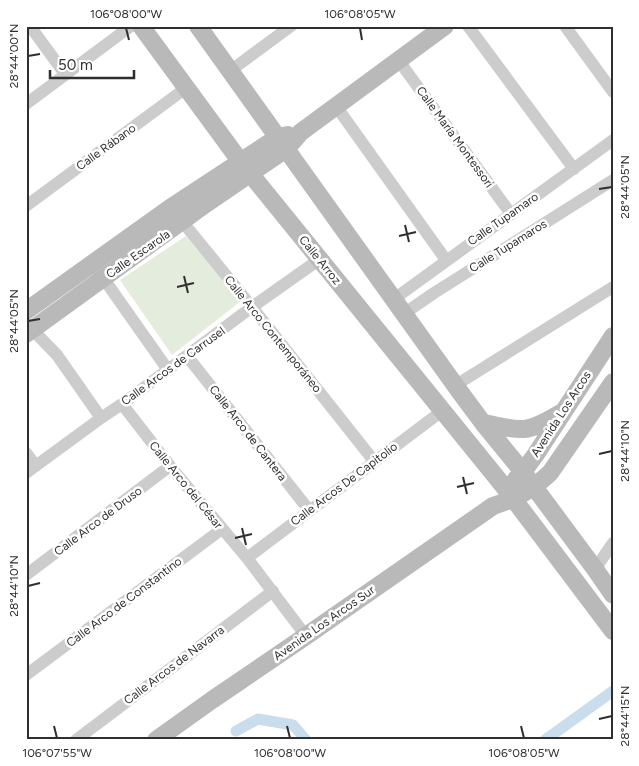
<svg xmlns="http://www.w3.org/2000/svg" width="639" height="766" font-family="Figtree,sans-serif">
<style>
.green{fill:#e4ecdd}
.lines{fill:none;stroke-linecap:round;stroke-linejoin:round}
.canal{stroke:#c9ddec;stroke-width:11}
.street{stroke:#ccc;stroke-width:12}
.secondary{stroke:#b9b9b9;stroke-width:18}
.ticks{fill:none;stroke:#2f2f2f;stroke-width:2}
.labels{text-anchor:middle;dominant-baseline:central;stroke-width:5;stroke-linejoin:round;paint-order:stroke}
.street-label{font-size:12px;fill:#2f2f2f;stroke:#fff}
.neatline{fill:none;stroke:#2f2f2f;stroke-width:2}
.ticks-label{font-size:12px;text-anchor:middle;fill:#2f2f2f}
</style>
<rect width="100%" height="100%" fill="#fff"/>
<path class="green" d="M186 236 241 301 172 355 120 280Z"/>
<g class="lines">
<path class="canal" d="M236 731 258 719 293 725 306 740
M545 740 613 691"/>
<path class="street" d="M30 26 65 74
M468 26 574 169
M565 26 613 92
M399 61 511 214
M230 71 291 26
M26 104 131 26
M336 106 446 260
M26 206 186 88
M177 215 252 307 374 461
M99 272 168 370
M394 299 613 140
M405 313 434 293 613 180
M27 324 57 355 101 418
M187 356 309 510
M456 385 613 287
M122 404 170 466 247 558 306 636
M26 453 36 466
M26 473 101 418 122 404 252 307 320 259
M247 558 442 411
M595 569 613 543
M26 575 170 466
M26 675 222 529
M76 740 273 591"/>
<path class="secondary" d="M141 26 240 161 506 489 613 631
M198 26 460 392 483 423 523 472 595 569 613 595
M26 311 170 208 278 137 288 135
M26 334 207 203 286 149 301 132 445 26
M483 423C496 425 510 430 524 429 537 428 550 419 561 413
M516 479 523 472 536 454 613 336
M156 740 212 700 306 636 493 506 513 499 534 487 550 473 613 382"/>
</g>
<path class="ticks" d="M126 28 129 40M360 28 362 40M28 56 40 54M599 189 612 187M405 225 409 242M399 236 416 232M184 276 188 293M177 287 194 283M28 321 40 319M599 454 612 451M463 477 467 494M457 487 474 483M242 528 246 545M235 538 252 534M28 586 40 583M599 719 612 716M54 726 57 738M287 726 290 738M521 726 524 738"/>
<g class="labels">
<g class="street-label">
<text transform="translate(455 137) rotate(54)">Calle María Montessori</text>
<text transform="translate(106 147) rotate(-36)">Calle Rábano</text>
<text transform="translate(503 219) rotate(-35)">Calle Tupamaro</text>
<text transform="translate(508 246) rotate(-32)">Calle Tupamaros</text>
<text transform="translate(138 254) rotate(-35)">Calle Escarola</text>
<text transform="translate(320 260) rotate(51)">Calle Arroz</text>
<text transform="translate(273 334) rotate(51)">Calle Arco Contemporáneo</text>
<text transform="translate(173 366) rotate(-36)">Calle Arcos de Carrusel</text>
<text transform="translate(561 414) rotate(-57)">Avenida Los Arcos</text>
<text transform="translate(248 433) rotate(52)">Calle Arco de Cantera</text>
<text transform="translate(344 484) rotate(-37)">Calle Arcos De Capitolio</text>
<text transform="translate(186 485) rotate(51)">Calle Arco del César</text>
<text transform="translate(98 521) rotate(-37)">Calle Arco de Druso</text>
<text transform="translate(124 602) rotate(-37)">Calle Arco de Constantino</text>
<text transform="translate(324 623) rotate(-35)">Avenida Los Arcos Sur</text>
<text transform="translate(174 665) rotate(-37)">Calle Arcos de Navarra</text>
</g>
</g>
<rect width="639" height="766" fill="none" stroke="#ffffff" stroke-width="55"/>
<path d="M50 70v8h84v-8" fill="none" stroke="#2f2f2f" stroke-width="2.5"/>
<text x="58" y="70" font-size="15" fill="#2f2f2f" stroke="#ffffff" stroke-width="4" paint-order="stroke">50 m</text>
<rect x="28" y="28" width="584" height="710" class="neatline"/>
<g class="ticks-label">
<text x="126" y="18">106°08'00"W</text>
<text x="360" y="18">106°08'05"W</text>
<text transform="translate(14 56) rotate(-90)" y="4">28°44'00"N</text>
<text transform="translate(625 187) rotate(-90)" y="4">28°44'05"N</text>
<text transform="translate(14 321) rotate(-90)" y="4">28°44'05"N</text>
<text transform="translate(625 451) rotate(-90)" y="4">28°44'10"N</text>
<text transform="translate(14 586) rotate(-90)" y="4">28°44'10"N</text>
<text transform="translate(625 716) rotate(-90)" y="4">28°44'15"N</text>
<text x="57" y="757">106°07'55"W</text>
<text x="290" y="757">106°08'00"W</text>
<text x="524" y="757">106°08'05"W</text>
</g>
</svg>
